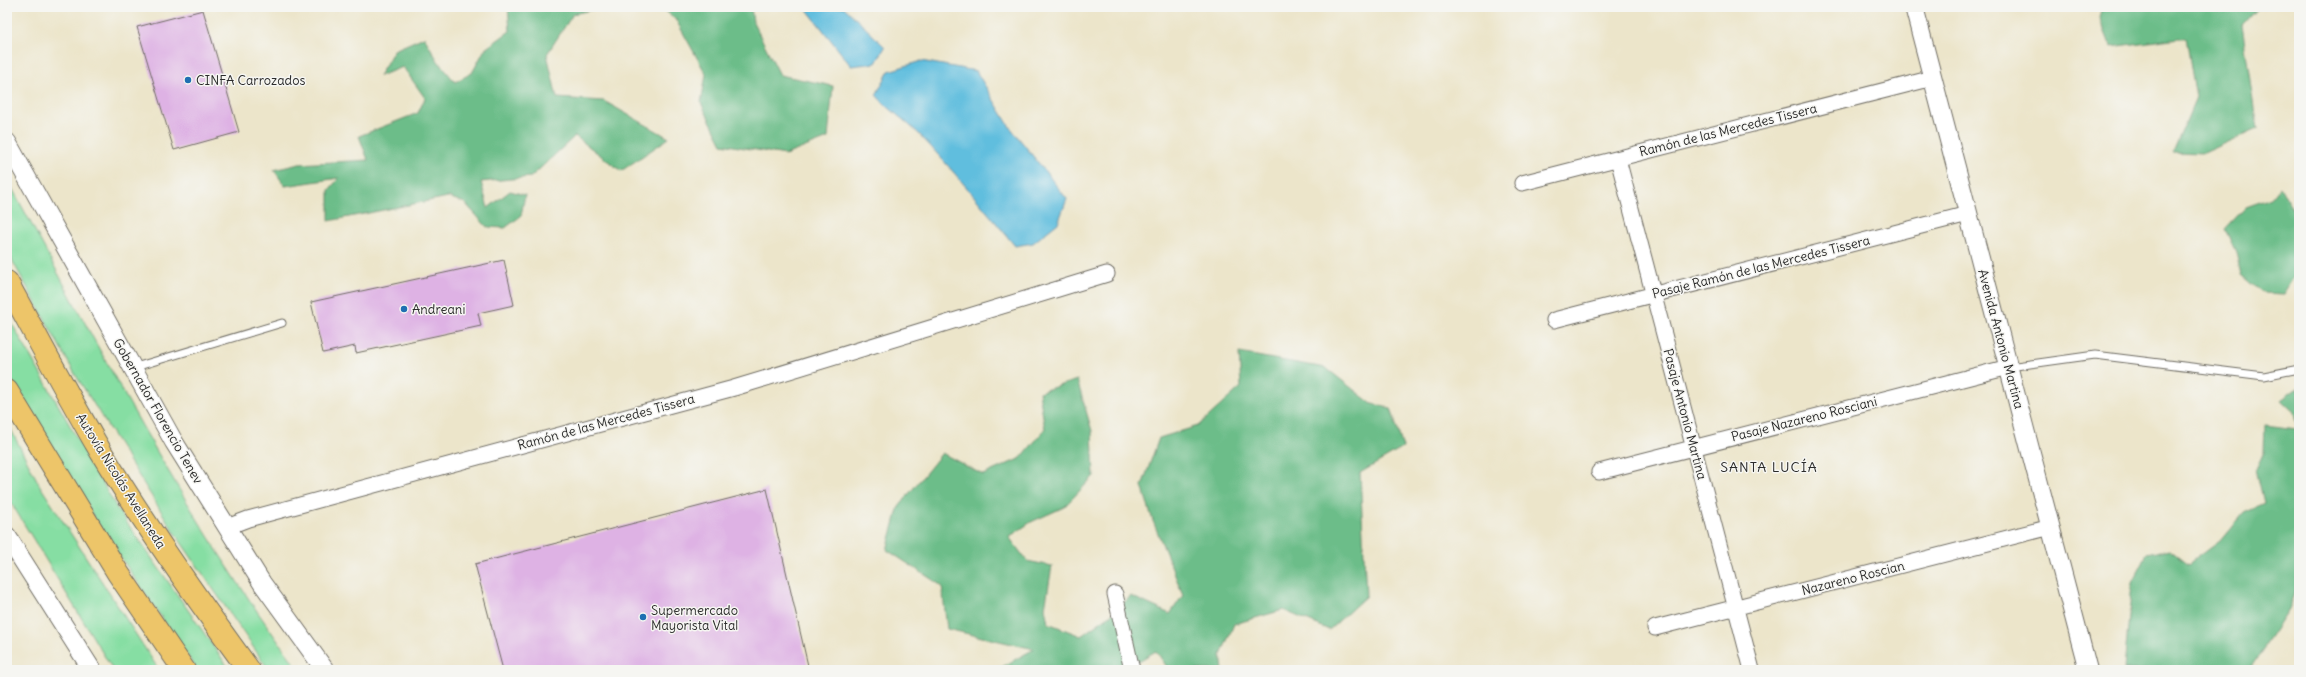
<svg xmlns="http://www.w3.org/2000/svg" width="2306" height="677" font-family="Delius,sans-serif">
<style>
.green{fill:#86dea3;stroke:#588467}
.forest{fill:#6cbd89;stroke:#4c745a}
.water{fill:#60bede;stroke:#467484}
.building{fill:#deb2e4}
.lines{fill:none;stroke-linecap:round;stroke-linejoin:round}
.service-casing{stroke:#6f6c63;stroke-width:9}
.minor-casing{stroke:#6f6c63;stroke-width:17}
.tertiary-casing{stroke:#6f6c63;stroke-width:20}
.trunk-casing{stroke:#6f6c63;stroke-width:24}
.service{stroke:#fff;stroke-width:7}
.minor{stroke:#fff;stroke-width:15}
.tertiary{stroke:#fff;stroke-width:18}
.trunk{stroke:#edc569;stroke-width:22}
.poi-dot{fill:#1f6fb2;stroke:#f6f6f2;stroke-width:1.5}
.labels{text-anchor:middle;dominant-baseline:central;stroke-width:3;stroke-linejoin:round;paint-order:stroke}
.poi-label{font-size:13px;fill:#2b2b2b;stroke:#f6f6f2;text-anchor:start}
.street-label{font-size:13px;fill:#2b2b2b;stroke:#f6f6f2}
.neighbourhood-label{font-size:14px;letter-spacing:1px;fill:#2b2b2b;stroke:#f6f6f2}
</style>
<rect width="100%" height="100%" fill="#f6f6f2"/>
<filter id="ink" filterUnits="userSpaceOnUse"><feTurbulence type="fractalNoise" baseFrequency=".025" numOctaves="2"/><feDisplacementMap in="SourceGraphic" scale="8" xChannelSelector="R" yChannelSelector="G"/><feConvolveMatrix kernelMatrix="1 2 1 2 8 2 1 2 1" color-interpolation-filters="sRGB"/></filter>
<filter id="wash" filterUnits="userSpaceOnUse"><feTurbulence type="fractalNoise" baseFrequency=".012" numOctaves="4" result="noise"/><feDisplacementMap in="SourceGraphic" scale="16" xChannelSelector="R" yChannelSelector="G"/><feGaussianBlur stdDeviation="0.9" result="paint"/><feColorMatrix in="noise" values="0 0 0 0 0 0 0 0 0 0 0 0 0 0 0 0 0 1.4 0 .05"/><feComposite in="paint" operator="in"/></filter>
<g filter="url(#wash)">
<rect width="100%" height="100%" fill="#ece5ca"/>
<path class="green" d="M7 179C98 346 185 517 299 670H269L176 535 75 374 7 251Z
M7 315 118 510 230 670H197L98 524 44 437 7 373Z
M7 422 40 486 159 670H113L7 496Z"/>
<path class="forest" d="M508 7H604L573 14 547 54 557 98 604 101 669 138 621 171 575 136 531 177 481 182 488 208 510 191 525 195 521 216 505 228 487 227 465 203 448 197 329 221V190L339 178 285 186 274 170 299 164 368 160 359 136 418 113 425 98 403 67 379 76 394 50 424 37 438 61 455 82 472 73 485 49 510 31Z
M661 7H751L753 22 780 75 833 86 828 138 785 155 722 144 701 103 706 74 676 20Z
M2102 7H2258L2242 25 2257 129 2204 153 2173 152 2196 98 2186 37 2111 47 2099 17Z
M2280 187 2299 222V269L2283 294 2262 293 2241 275 2236 252 2225 229 2246 207 2271 198Z
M1239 353 1326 368 1372 404 1391 408 1403 448 1360 473 1366 596 1329 630 1283 610 1234 624 1221 655 1223 670H1169L1156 651 1123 670H977L1002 667 1034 649 947 629 942 586 887 550 899 506 942 453 983 475 1021 458 1045 429 1039 392 1077 380 1092 431 1094 476 1064 507 1031 522 1009 537 1027 561 1052 566 1045 608 1048 623 1081 636 1113 613 1131 596 1170 614 1183 595 1153 521 1142 486 1159 438 1198 426 1241 387Z
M2299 387V581L2289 610 2249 670H2124L2132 583 2147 554 2170 549 2189 564 2220 541 2244 512 2264 503 2256 469 2264 452 2265 425 2297 429 2294 412 2281 400Z"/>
<path class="water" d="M805 7H844L885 47 876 63 851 66Z
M921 61 976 71 1010 127 1067 199 1058 223 1033 243 1015 246C984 208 953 170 919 134 905 120 889 110 876 95L889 71Z"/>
<g id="blocks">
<path class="building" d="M203 10 239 132 174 150 137 27Z
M504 260 514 305 478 313 481 326 356 353 355 346 323 353 311 302Z
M767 489 809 670H503L475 564Z"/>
</g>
</g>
<g filter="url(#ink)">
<use href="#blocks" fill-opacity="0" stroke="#6f6c63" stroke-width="1"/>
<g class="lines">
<g class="service-casing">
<path id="service" d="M2009 367 2095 355 2264 376 2299 369
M132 368 282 323"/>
</g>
<g class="minor-casing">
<path id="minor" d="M1618 159 1752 670
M1522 183 1933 78
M1554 320 1968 214
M1599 472 2009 367
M227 527 248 519 734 388 1107 274
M1115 594 1132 670
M1655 628 2051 527"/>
</g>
<g class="tertiary-casing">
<path id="tertiary" d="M1914 7 2088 670
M7 142 174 442 262 583 325 670
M7 536 92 670"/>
</g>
<g class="trunk-casing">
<path id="trunk" d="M7 282C38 339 68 396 101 452 146 527 197 599 249 670
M7 391 118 573 184 670"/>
</g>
<use href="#service" class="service"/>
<use href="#minor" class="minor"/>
<use href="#tertiary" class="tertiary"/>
<use href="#trunk" class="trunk"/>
</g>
</g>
<g class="poi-dot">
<circle cx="188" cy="80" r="4"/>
<circle cx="404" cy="309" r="4"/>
<circle cx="643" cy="617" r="4"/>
</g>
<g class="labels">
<g class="poi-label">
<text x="196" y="80">CINFA Carrozados</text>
<text x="412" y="309">Andreani</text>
<text x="651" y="610">Supermercado<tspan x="651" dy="15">Mayorista Vital</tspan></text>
</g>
<g class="street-label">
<text transform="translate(1728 130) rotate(-14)">Ramón de las Mercedes Tissera</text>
<text transform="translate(1761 267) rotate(-14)">Pasaje Ramón de las Mercedes Tissera</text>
<text transform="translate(2001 339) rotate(75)">Avenida Antonio Martina</text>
<text transform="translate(158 411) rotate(60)">Gobernador Florencio Tenev</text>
<text transform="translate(1685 414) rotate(75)">Pasaje Antonio Martina</text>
<text transform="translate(1804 419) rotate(-14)">Pasaje Nazareno Rosciani</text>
<text transform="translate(606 422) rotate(-15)">Ramón de las Mercedes Tissera</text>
<text transform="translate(121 481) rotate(58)">Autovía Nicolás Avellaneda</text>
<text transform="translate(1853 578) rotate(-14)">Nazareno Roscian</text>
</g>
<g class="neighbourhood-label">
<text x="1769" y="467">SANTA LUCÍA</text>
</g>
</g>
<rect width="2306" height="677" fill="none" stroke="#f6f6f2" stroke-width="24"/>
</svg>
